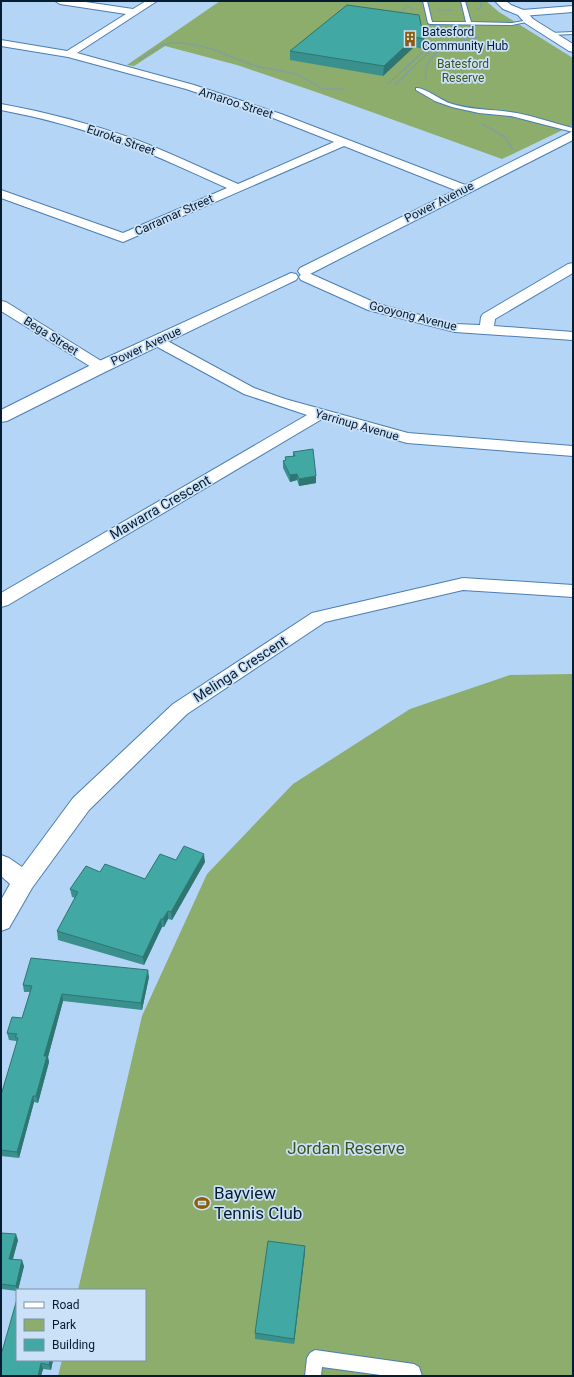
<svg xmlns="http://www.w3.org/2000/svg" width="574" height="1377" font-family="Roboto,sans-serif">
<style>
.green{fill:#8cad6b}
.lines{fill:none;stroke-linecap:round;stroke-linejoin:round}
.lane-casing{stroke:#4a7eb1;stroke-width:2}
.street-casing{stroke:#4a7eb1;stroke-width:2}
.secondary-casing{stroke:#4a7eb1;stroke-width:2}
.path{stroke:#7c99b6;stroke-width:1.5;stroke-dasharray:2 1;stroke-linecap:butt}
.lane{fill:#fff;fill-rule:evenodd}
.street{fill:#fff;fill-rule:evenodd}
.secondary{fill:#fff;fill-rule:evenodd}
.wall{fill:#39908c}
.shaded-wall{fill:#2e7672}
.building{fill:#42a8a3;stroke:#2e7672}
.labels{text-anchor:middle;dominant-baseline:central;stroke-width:3.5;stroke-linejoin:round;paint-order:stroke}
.far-poi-label{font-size:12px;fill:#061c30;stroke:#cbe1f8;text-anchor:start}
.far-park-label{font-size:12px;fill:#3a541b;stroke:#cbe1f8}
.far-street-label{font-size:12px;fill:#061c30;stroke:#cbe1f8}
.street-label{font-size:14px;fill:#061c30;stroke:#cbe1f8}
.near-park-label{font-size:17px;fill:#3a541b;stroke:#cbe1f8}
.near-poi-label{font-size:17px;fill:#061c30;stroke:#cbe1f8;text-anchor:start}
</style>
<rect width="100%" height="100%" fill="#b5d5f7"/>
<path class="green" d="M220 1H486L499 12 573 58V125L502 159 316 92 237 65 165 46 134 66 127 65Z
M573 674V1376H58L62 1360H145V1290H78L142 1016 207 874 293 784 410 709 510 675Z"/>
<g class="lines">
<g class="lane-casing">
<path id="lane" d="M423 1H427L432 22H466L461 1H465L471 22 512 23 529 20 531 21 512 25 430 24 428 23Z
M573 32V34L550 35 548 34 550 33Z
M416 88C424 87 441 100 449 103 469 110 490 109 510 112 531 115 552 123 573 128V132L511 116 479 113 452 107 435 101 416 90Z
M315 1350 414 1364 419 1367 422 1376H388L322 1367 321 1376H305L307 1358 310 1353Z"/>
</g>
<g class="street-casing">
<path id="street" d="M55 1H79L133 9 146 1H157L77 53 194 85 281 114 468 186 470 189 468 192H460L344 146 123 242 1 198V190L123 233 227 188C193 173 159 156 124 144 84 129 43 118 1 110V104C46 112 91 124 134 139 169 152 203 169 238 184L334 142 273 118 186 89 68 57 1 46V40L67 51 126 14 60 4Z
M573 6V12L522 16 517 13 522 10Z
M573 263V273L495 319 494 326 573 332V340L455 332 368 310 301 280 299 277 301 274H311L378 304 455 324 480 325 481 317 483 314 568 264Z
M1 301 6 302 106 364 109 367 106 370 101 372 96 370 1 311Z
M157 337 162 338 254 388 285 399 408 433 573 446V456L407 443 322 419 8 605 1 607V593L307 415 244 394 152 344 150 341 152 338Z
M463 578 573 585V597L463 590 325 622 187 714 89 810 32 888 9 928 1 931V900L10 884 1 876V855L9 858 22 867 73 798 173 704 312 613Z"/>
</g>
<g class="secondary-casing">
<path id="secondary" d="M495 1H506L511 5 526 11 533 19 573 44V52L569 51 525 23 518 15 503 9Z
M573 131V140L310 274 305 275 300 274 298 271 300 268Z
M291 273 296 274 298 277 296 280 107 371 7 421 1 422V410L95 363Z"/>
</g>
<path class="path" d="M478 9 482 6 480 1
M438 10H453
M398 15 407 6 414 9
M139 60 162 45 172 43H184L209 48 255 66 297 74 323 89H344
M426 80C421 50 457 42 479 37
M388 84 426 49V33
M395 85 430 51 472 36
M482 124 505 137 513 150"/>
<use href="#lane" class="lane"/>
<use href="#street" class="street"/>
<use href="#secondary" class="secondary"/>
</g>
<path class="wall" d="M347 5 424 39V49L414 47 383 76 290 60V51Z
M293 452 316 483 299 486 297 480 290 482 283 468V461L285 460V457L293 456Z
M205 862 172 920 168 919 164 927H162L144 965 58 940 57 931 75 898 72 897 70 889 100 872 145 879Z
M149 977 142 1010 63 1001 48 1057 49 1062 38 1103 34 1102 19 1158 1 1156V1095L17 1042 16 1041 9 1040 7 1033 22 1018 30 992H24L23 985Z
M1 1233 18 1240 13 1259 24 1266 18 1290H17V1291L1 1289Z
M305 1246V1252L294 1344 255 1339V1333Z
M17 1360H53L51 1370 43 1369 41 1376H1Z"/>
<path class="shaded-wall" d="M415 37 414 47 383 76 384 66Z
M297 474V480L290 482V475Z
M316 476V483L299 486V479Z
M204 854 205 862 172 920 171 912Z
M168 911V919L164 927 163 919Z
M161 919 162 927 144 965 143 957Z
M148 970 149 977 142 1010 141 1003Z
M62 994 63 1001 48 1057 49 1062 38 1103 36 1096 44 1056Z
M33 1096 34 1102 19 1158 17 1152Z
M16 1234 18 1240 11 1265 9 1259Z
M305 1246V1252L294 1344V1339Z
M22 1260 24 1266 18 1290H17L16 1286Z
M50 1360H53L51 1370 49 1365Z
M41 1363 43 1369 41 1376H38Z"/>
<path class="building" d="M347 5 419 15 424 39 415 37 384 66 290 51Z
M313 449 316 476 299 479 297 474 290 475 283 461 286 460 285 457 295 456 293 452Z
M184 846 204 854 171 912 168 911 163 919H161L143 957 57 931 78 892 70 889 86 866 100 872 105 864 145 879 160 854 176 860Z
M31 958 148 970 141 1003 62 994 44 1056H47L36 1096H33L17 1152 1 1150V1095L18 1038 15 1037 17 1034 7 1033 12 1017 22 1018 32 986 23 985Z
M1 1233 16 1234 9 1259 22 1260 16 1286 1 1284Z
M268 1241 305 1246 294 1339 255 1333Z
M17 1299V1360H50L49 1365 41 1363 38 1376H1V1355Z"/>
<defs>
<g id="building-bare" transform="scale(1.2)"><path d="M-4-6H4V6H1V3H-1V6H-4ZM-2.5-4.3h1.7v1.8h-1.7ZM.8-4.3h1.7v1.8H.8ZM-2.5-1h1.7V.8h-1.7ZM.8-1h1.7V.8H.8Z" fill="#8f5b0c" stroke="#cbe1f8" stroke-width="2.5" paint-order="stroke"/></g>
<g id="stadium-bare" transform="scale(1.2)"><path d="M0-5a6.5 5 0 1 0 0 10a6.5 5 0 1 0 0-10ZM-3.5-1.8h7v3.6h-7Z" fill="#8f5b0c" stroke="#cbe1f8" stroke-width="2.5" paint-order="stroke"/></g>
</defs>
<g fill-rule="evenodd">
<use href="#building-bare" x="410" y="39"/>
<use href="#stadium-bare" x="202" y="1203"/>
</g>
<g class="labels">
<g class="far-poi-label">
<text x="422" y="32">Batesford<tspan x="422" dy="14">Community Hub</tspan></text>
</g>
<g class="far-park-label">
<text x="463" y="64">Batesford<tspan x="463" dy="14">Reserve</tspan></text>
</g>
<g class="far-street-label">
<text transform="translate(236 103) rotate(18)">Amaroo Street</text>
<text transform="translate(121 140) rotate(19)">Euroka Street</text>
<text transform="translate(439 202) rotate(-27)">Power Avenue</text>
<text transform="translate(174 215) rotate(-24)">Carramar Street</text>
<text transform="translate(413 316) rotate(14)">Gooyong Avenue</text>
<text transform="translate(51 336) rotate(32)">Bega Street</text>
<text transform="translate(146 346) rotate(-25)">Power Avenue</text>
<text transform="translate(357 425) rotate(16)">Yarrinup Avenue</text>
</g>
<g class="street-label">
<text transform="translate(160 507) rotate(-30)">Mawarra Crescent</text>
<text transform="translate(240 669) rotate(-33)">Melinga Crescent</text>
</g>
<g class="near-park-label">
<text x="346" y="1148">Jordan Reserve</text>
</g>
<g class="near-poi-label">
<text x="214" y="1193">Bayview<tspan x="214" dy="20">Tennis Club</tspan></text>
</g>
</g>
<rect width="574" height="1377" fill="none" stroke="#061c30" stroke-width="4"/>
<rect x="16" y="1289" width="130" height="72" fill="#cbe1f8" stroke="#7c92a8"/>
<rect x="24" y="1302" width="20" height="6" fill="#ffffff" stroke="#7c92a8"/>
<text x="52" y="1309" font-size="12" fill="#061c30">Road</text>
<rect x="24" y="1319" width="20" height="12" fill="#8cad6b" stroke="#7c92a8"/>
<text x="52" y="1329" font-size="12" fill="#061c30">Park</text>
<rect x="24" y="1339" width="20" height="12" fill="#42a8a3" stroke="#7c92a8"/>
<text x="52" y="1349" font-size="12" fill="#061c30">Building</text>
</svg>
